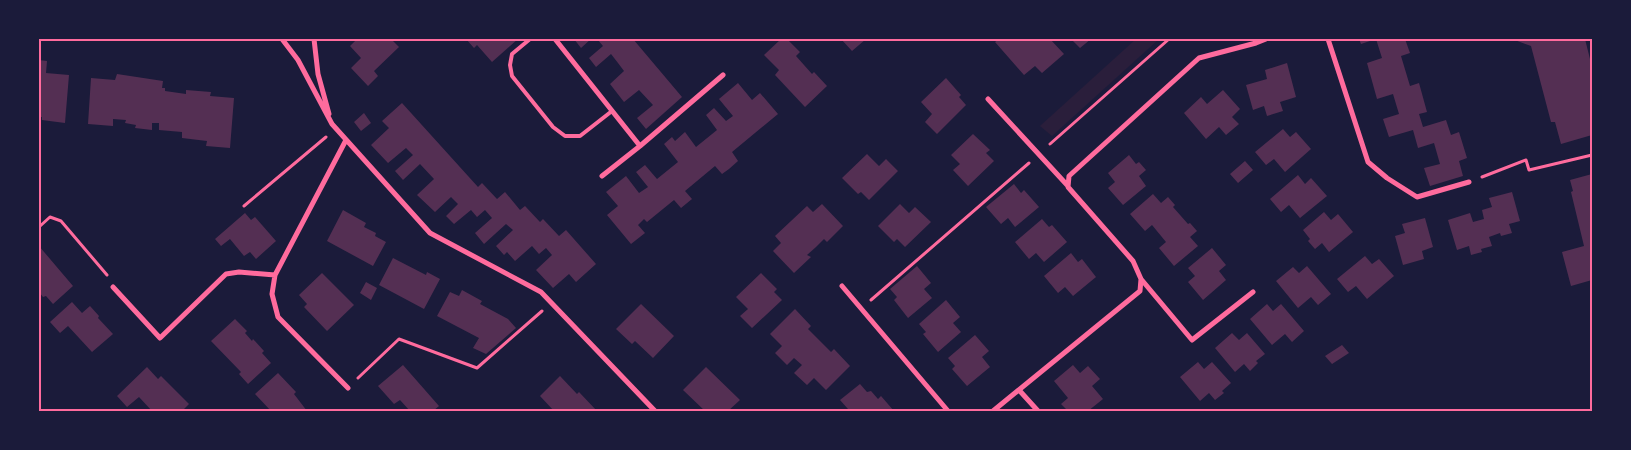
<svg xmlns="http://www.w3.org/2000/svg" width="1631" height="450" font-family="Quicksand,sans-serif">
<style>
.green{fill:#2a1e3b}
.building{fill:#542f53}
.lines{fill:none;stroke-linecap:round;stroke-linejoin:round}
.path{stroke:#ff6b9d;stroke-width:3}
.service{stroke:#ff6b9d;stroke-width:4}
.minor{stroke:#ff6b9d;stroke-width:5}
.neatline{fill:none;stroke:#ff6b9d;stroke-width:2}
</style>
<rect width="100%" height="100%" fill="#1b1b3a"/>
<path class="green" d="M1136 39H1159L1052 136 1040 126Z"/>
<path class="building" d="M357 39H391L399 47 374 71 378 76 368 86 351 68 361 58 350 46Z
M466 39H518L492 62 477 45 474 48Z
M574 39H591L581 48Z
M597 39H633L682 97 646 129 637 118 653 105 639 90 624 102 610 84 624 71 618 63 611 54 596 67 589 58 603 46Z
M781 39H787L800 52 796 56 812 74 814 72 827 86 805 107 775 75 779 70 764 55Z
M841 39H866L852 51Z
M999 39H1021L1023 41 1026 39H1050L1064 54 1042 73 1035 66 1024 75 995 42Z
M1071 39H1091L1080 48Z
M1359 39H1405L1410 53 1401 56 1410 86 1419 83 1427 112 1419 114 1423 127 1446 120 1451 135 1459 132 1467 158 1459 161 1463 176 1430 186 1424 168 1440 164 1434 143 1418 148 1413 130 1389 137 1383 119 1399 114 1393 94 1377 99 1367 63 1382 58 1376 39 1361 44Z
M1512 39H1585L1592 67V135L1561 144 1555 122H1551L1531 46Z
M39 60 47 61 46 73 69 75 65 123 42 120V117H39Z
M1287 63 1296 97 1280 102 1283 111 1267 116 1264 106 1253 110 1246 85 1267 79 1265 70Z
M117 74 163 81 162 88H165V91L186 94V90L211 92 210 96 234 98 230 148 206 146 207 141 182 138V132L159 130V123H152V130L135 128 136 125 125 123 126 120 113 119V126L88 124 91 78 115 80Z
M946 78 961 95 959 97 966 105 937 134 925 122 932 114 921 102Z
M738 83 752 100 760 93 778 114 732 152 738 161 729 169 722 174 715 166 685 191 692 199 681 208 674 200 647 222 644 219 638 225 645 233 631 244 607 215 618 206 606 192 626 176 639 193 648 187 636 172 645 165 657 179 678 162 664 144 672 137 675 141 685 132 696 147 717 130 706 115 714 108 726 121 733 116 719 99Z
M1223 90 1240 109 1232 117 1239 124 1226 135 1219 127 1206 139 1184 113 1201 97 1207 104Z
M402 103 478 187 482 183 497 199 505 192 520 210 525 206 540 222 543 219 559 236 566 230 596 264 576 282 569 274 553 288 536 270 552 255 546 248 539 254 532 246 515 261 507 252 504 255 496 246 513 230 506 224 484 244 475 233 492 218 485 210 477 217 471 210 454 224 446 216 458 204 451 197 435 212 417 195 434 179 420 164 403 180 395 171 413 155 406 148 388 163 371 145 389 128 382 121Z
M364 113 371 123 361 131 354 122Z
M1283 129 1290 137 1296 132 1311 149 1285 172 1274 159 1266 165 1255 152Z
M973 134 990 150 986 153 994 161 968 186 953 170 960 164 951 155Z
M867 154 879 166 886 159 898 171 869 200 861 192 858 194 842 178Z
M1129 155 1136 164 1139 162 1146 170 1139 176 1146 186 1123 205 1108 188 1115 182 1108 173Z
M1245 161 1253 170 1238 183 1230 174Z
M1592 174V280L1571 286 1562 252 1584 246 1571 192 1573 191 1570 180Z
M1298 175 1305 184 1311 178 1327 196 1300 218 1289 205 1281 212 1270 199Z
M1014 184 1021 193 1024 190 1039 207 1015 227 1008 218 1001 224 986 207Z
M1512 192 1520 221 1509 224 1512 233 1501 236 1500 233 1489 237 1492 246 1481 249 1482 252 1471 255 1469 246 1457 250 1448 220 1470 213 1473 222 1484 219 1482 210 1492 207 1489 198Z
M1153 194 1161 203 1168 197 1175 205 1173 207 1188 224 1190 223 1197 231 1190 237 1198 246 1174 266 1159 248 1166 242 1152 225 1145 231 1130 214Z
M822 204 843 226 827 242 824 239 816 247 807 255 811 257 794 273 773 251 781 243 775 236 807 206 813 212Z
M900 204 909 213 915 207 931 222 905 247 897 239 894 242 878 226Z
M343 210 366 223 364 227 376 233 375 236 386 242 373 266 327 241Z
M1324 212 1331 220 1338 214 1353 232 1329 252 1322 243 1315 249 1308 241 1310 239 1303 230Z
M245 213 251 220 255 217 276 241 256 259 250 252 244 256 230 239 221 246 215 239Z
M1425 218 1433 247 1422 251 1424 259 1403 265 1395 236 1405 233 1402 224Z
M1042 219 1049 227 1052 225 1067 242 1044 262 1036 253 1029 259 1015 242Z
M39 246 73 286 53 304 46 296 43 297 39 292Z
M1212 248 1226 265 1219 271 1226 280 1203 300 1188 282 1195 276 1188 268Z
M1071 253 1078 262 1082 259 1096 277 1073 296 1065 287 1058 293 1044 276Z
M1365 256 1372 264 1379 259 1394 276 1367 299 1356 286 1348 292 1337 279Z
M393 258 426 275 427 272 440 279 424 309 379 285Z
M917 266 931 283 924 289 932 298 908 318 894 300 897 297 890 289Z
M1307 266 1331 294 1318 305 1311 297 1298 308 1276 281 1293 267 1299 273Z
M322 273 354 305 327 331 304 307 307 304 299 295Z
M761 273 777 289 774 292 782 300 752 328 740 316 748 309 736 297Z
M366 282 377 288 371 300 360 293Z
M462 290 482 301 480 304 508 319 516 328 486 354 473 348 479 338 437 316 450 292 459 296Z
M946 300 960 317 953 323 961 332 938 352 923 334 926 332 919 324Z
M72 302 82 313 90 306 99 316 98 318 113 334 92 352 68 326 60 333 50 322Z
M641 304 674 336 653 358 635 341 632 344 616 329Z
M1267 304 1273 311 1281 304 1304 331 1292 342 1285 334 1272 345 1250 319Z
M795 309 811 326 808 329 831 352 834 349 850 366 826 390 814 378 807 385 794 373 802 365 794 358 787 365 775 353 782 346 770 334Z
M235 319 247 331 245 333 252 341 253 339 264 351 262 353 271 363 248 384 239 374 241 372 211 341Z
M1232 333 1239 340 1247 333 1265 354 1256 361 1258 363 1250 371 1244 364 1235 372 1215 348Z
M975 335 989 351 982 357 990 367 967 386 952 369 955 366 948 358Z
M1342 345 1349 353 1332 364 1325 356Z
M1198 362 1204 369 1212 362 1231 383 1222 391 1224 393 1215 400 1209 393 1200 401 1180 377Z
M403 365 439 406 433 411H410L400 400 394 404 378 386Z
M1073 365 1080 373 1088 366 1100 379 1092 386 1103 399 1088 411H1068L1061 404 1068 398 1054 381Z
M147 367 158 379 161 376 189 404 182 411H152L139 397 127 407 117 396Z
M706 367 740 400 728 411H705L683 390Z
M278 373 296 392 294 394 307 411H271L255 394Z
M560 376 577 394 579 392 597 411H554L540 396Z
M860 384 867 392 871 391 878 399 881 396 894 411H845L848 409 840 400Z"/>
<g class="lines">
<path class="path" d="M1050 144 1169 39
M1482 177 1526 160 1529 170 1592 155
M244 206 326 137
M39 227 50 217 61 221 107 275
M871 300 1029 163
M358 378 399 339 477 368 542 311"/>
<path class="service" d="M530 39 512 54 510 65 512 76 553 127 565 136H580L612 111"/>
<path class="minor" d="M282 39 298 60 332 124 430 233 541 292 655 411
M314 39 318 74 329 114
M555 39 640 146 723 75
M1328 39 1368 162 1387 178 1417 197 1469 182
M988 99 1068 186
M602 176 640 146
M275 275 272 294 278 317 348 388
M1141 279 1192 340 1253 292
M842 286 948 411
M113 287 160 338 226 274 239 272 275 275 346 140
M1019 390 1038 411
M993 411 1140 291 1141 279 1133 261 1068 187 1069 176 1199 58 1256 43 1266 39"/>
</g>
<rect width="1631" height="450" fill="none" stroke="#1b1b3a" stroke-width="80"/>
<rect x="40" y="40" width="1551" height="370" class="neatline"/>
</svg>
